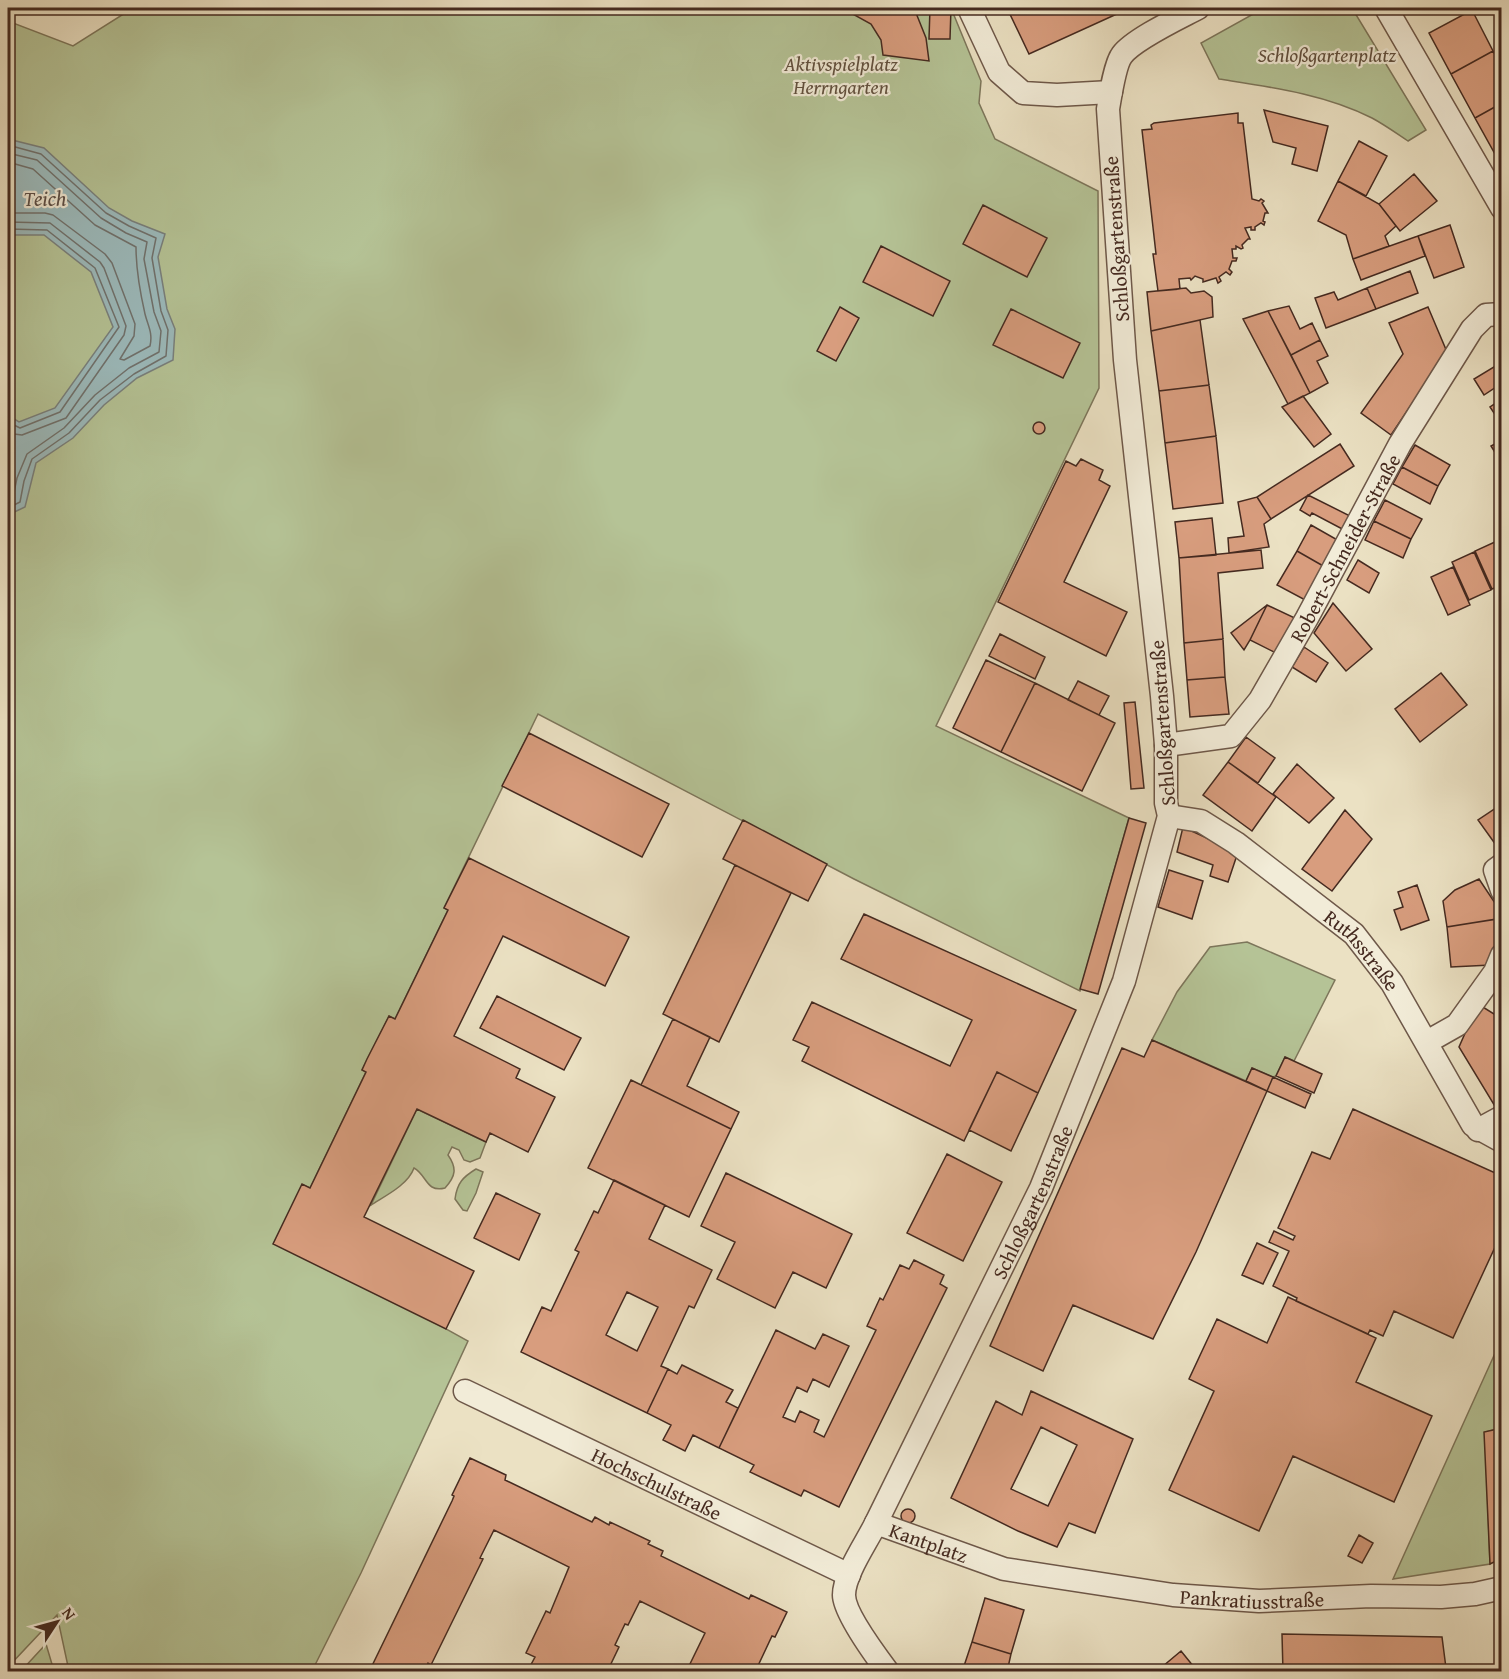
<svg xmlns="http://www.w3.org/2000/svg" width="1509" height="1679" font-family="'Gentium Book Plus',serif">
<style>
.green{fill:#b5c396;stroke:#7d765b;stroke-width:1.5}
.water{fill:#9cbbbd;stroke:#79817e;stroke-width:1.5}
.lines{fill:none;stroke-linecap:round;stroke-linejoin:round}
.shore{stroke:#70726e;stroke-width:1.5}
.building{fill:#d89d7e;stroke:#452a20;stroke-width:1.5;fill-rule:evenodd}
.street-casing{stroke:#6e5849;stroke-width:25}
.street{stroke:#f2ecd8;stroke-width:22}
.labels{text-anchor:middle;dominant-baseline:central;stroke-width:4.5;stroke-linejoin:round;paint-order:stroke}
.park-label{font-size:20px;font-style:italic;fill:#61503e;stroke:#f2ecd8}
.street-label{font-size:20px;fill:#452a20;stroke:#f2ecd8}
.water-label{font-size:21px;font-style:italic;fill:#5b4e47;stroke:#f2ecd8}
</style>
<rect width="100%" height="100%" fill="#ebe1c3"/>
<filter id="stains"><feTurbulence type="fractalNoise" baseFrequency=".00333" numOctaves="4"/><feColorMatrix values="0 0 0 0 .2 0 0 0 0 .09 0 0 0 0 .02 0 0 0 .5 -.17"/></filter>
<radialGradient id="worn" r=".72"><stop offset=".6" stop-color="#630" stop-opacity="0"/><stop offset="1" stop-color="#630" stop-opacity=".3"/></radialGradient>
<path class="green" d="M133 8H951L981 81 979 103 995 139 1098 191 1099 388 936 726 1129 818 1080 991 854 879 538 714 444 908 448 910 395 1019 389 1016 362 1070 366 1072 310 1188 303 1185 446 1329 468 1341 361 1573 312 1671H69L57 1615 8 1667V21L73 46Z
M1264 8H1352L1426 130 1408 141C1396 133 1385 125 1372 118 1325 94 1270 87 1219 79L1201 43Z
M1247 942 1335 980 1294 1061 1285 1057 1276 1076 1273 1077 1252 1068 1246 1081 1152 1040 1177 992 1210 947Z
M417 1109 486 1142 480 1158 470 1162 464 1160 459 1150 452 1147 448 1155C457 1168 456 1176 445 1188 426 1193 427 1175 414 1168 408 1185 385 1196 371 1205Z
M476 1169 483 1172 476 1193 467 1211 463 1210 455 1199C457 1183 463 1177 476 1169Z
M1501 1340V1428L1485 1432 1490 1564 1393 1579Z
M46 1644 54 1671H21Z"/>
<path class="water" d="M8 139 44 148 109 208 132 221 165 234 158 257 167 309 175 329 173 360 137 378 104 405 73 438 36 463 25 507 8 515V415L19 422 55 408 113 327 91 272 44 235H8Z"/>
<g class="lines">
<path class="shore" d="M8 145 41 154 106 213 129 226 156 238 152 258 161 311 168 330 166 356 134 374 100 400 69 433 32 459 24 481 20 502 8 508
M8 153 37 160 101 218 126 233 147 242 144 259 154 312 161 331 159 352 129 368 95 395 64 428 27 454 17 478 13 497 8 500
M8 162 33 169 95 225 136 247C136 269 140 292 145 314 148 326 153 333 150 346L124 360 120 359 134 336 135 324 112 263 105 254 53 215 45 213H8
M8 222 50 223 100 262 104 268 126 326 124 335 66 418 22 435 14 434 8 431
M8 229 47 230 95 268 119 327 60 412 20 428 8 422"/>
</g>
<path class="building" d="M851 8H914L926 38 929 61 883 55 881 40 871 24 849 12Z
M930 8H951L950 39H929Z
M1007 8H1130L1029 54Z
M1472 10 1493 51 1451 74 1429 33Z
M1493 51 1502 66V103L1475 118 1451 74Z
M1502 103V151L1495 154 1475 118Z
M1264 110 1328 126 1317 171 1292 164 1296 148 1273 142Z
M1238 113V123H1243L1252 199 1259 201 1261 199 1264 201 1262 203 1268 213H1265L1263 221 1265 222 1264 225 1261 223 1255 227V230H1251V227L1245 228 1250 239H1248L1242 245 1243 248 1241 249 1236 246V249H1232L1233 258H1237L1236 261H1232L1229 269 1232 272 1230 275 1226 272 1219 277 1221 281 1218 283 1216 278 1203 282V279L1195 276 1191 280 1190 278 1179 279 1180 289 1158 291 1153 254H1156L1142 130 1152 129 1151 125 1154 123Z
M1359 141 1387 156 1366 196 1338 181Z
M1414 174 1437 201 1400 231 1379 204Z
M1338 181 1379 204 1396 226 1385 236 1389 246 1353 259 1346 235 1318 221Z
M983 205 1047 238 1027 277 963 244Z
M1450 225 1464 267 1434 278 1418 236Z
M1418 236 1425 256 1361 280 1353 259Z
M881 246 950 281 933 316 863 282Z
M1410 271 1418 293 1376 309 1367 288Z
M1186 288 1191 293 1204 291 1212 297 1213 317 1151 331 1147 292Z
M1367 288 1376 309 1326 328 1315 298 1334 292 1338 300Z
M1289 306 1300 329 1312 323 1320 340 1291 355 1268 311Z
M840 307 859 318 836 361 817 351Z
M1428 307 1447 352 1391 435 1361 413 1403 354 1389 323Z
M1011 309 1080 343 1063 378 993 345Z
M1268 311 1310 393 1288 404 1243 319Z
M1200 320 1209 385 1159 391 1151 331Z
M1320 340 1328 356 1317 361 1328 383 1310 393 1291 355Z
M1502 362V383L1484 395 1474 379Z
M1209 385 1216 436 1165 443 1159 391Z
M1303 396 1331 434 1314 447 1282 407Z
M1502 399V425L1490 407Z
M1033 428a6 6 0 1 1 12 0a6 6 0 1 1-12 0Z
M1216 436 1223 503 1173 509 1165 443Z
M1502 440V461L1501 462 1491 446Z
M1340 444 1354 466 1271 519 1257 497Z
M1415 445 1450 465 1438 486 1402 467Z
M1081 459 1103 470 1099 480 1110 486 1064 582 1127 612 1106 656 998 602 1066 461 1076 466Z
M1402 467 1438 486 1430 504 1393 484Z
M1308 495 1354 518 1346 531 1312 513 1310 516 1300 510Z
M1257 497 1271 519 1264 524 1269 547 1229 553 1228 538 1244 536 1238 502Z
M1385 500 1422 519 1411 539 1374 521Z
M1212 518 1216 555 1179 558 1175 522Z
M1374 521 1411 539 1403 558 1365 540Z
M1311 525 1341 542 1325 567 1297 551Z
M1497 541 1502 550V585L1492 589 1475 551Z
M1261 550 1263 568 1218 573 1223 639 1184 643 1179 558Z
M1297 551 1325 567 1307 601 1277 585Z
M1474 552 1491 590 1469 600 1452 562Z
M1358 560 1379 573 1369 593 1347 580Z
M1453 567 1470 605 1448 615 1431 577Z
M1333 603 1372 649 1346 671 1314 633Z
M1267 605 1297 619 1278 654 1250 640Z
M1267 605 1250 640 1244 650 1231 633Z
M1000 634 1045 657 1035 679 989 656Z
M1223 639 1225 677 1187 680 1184 643Z
M1304 647 1328 663 1316 682 1292 667Z
M986 660 1035 683 1001 752 953 728Z
M1441 673 1467 705 1420 742 1395 709Z
M1225 677 1229 714 1190 717 1187 680Z
M1078 681 1109 696 1099 715 1068 700Z
M1035 683 1115 723 1082 791 1001 752Z
M1135 702 1144 788 1131 789 1124 703Z
M529 733 669 804 642 857 502 786Z
M1246 737 1275 758 1258 783 1228 762Z
M1228 762 1276 797 1252 831 1203 795Z
M1297 764 1334 798 1309 823 1273 794Z
M1502 804V851L1501 852 1478 820Z
M1345 810 1372 839 1332 891 1302 869Z
M1129 818 1146 823 1098 994 1080 989Z
M743 820 827 864 808 901 723 859Z
M1183 827 1222 845 1237 855 1228 882 1210 876 1213 865 1177 852Z
M469 858 629 937 605 986 503 936 454 1036 520 1069 516 1078 555 1097 533 1142 528 1152 490 1133 486 1142 417 1109 364 1217 474 1271 446 1329 273 1244 302 1184 310 1188 366 1072 362 1070 367 1059 389 1016 395 1019 448 910 444 908Z
M735 865 791 893 719 1042 663 1014Z
M1169 870 1203 881 1192 919 1158 907Z
M1479 879 1495 903 1497 919 1447 927 1443 901 1455 890Z
M1417 885 1429 920 1401 930 1394 910 1403 907 1398 892Z
M864 914 1076 1010 1038 1093 997 1072 964 1141 802 1061 809 1047 793 1040 812 1002 950 1066 972 1020 841 959Z
M1497 919V948L1491 965 1451 967 1447 927Z
M497 996 581 1038 564 1070 480 1028Z
M1478 1004 1502 1019V1104L1496 1108 1459 1047Z
M673 1019 710 1037 687 1086 739 1112 731 1129 641 1085Z
M1152 1040 1267 1091 1196 1252 1153 1339 1073 1305 1043 1371 990 1346 1122 1048 1144 1057Z
M1285 1057 1322 1074 1314 1093 1276 1076Z
M1252 1068 1273 1077 1267 1091 1246 1081Z
M997 1072 1038 1093 1011 1151 969 1130Z
M1273 1077 1311 1094 1305 1108 1267 1091Z
M631 1080 731 1129 689 1217 588 1168Z
M1353 1109 1502 1176V1232L1453 1338 1394 1311 1383 1336 1370 1330 1368 1334 1296 1301 1297 1298 1273 1286 1289 1251 1269 1242 1274 1231 1293 1240 1295 1236 1278 1228 1312 1152 1330 1159Z
M947 1154 1002 1182 963 1261 907 1233Z
M726 1173 852 1234 826 1288 793 1272 775 1308 717 1279 735 1242 701 1226Z
M614 1180 665 1205 649 1239 712 1270 694 1308 689 1306 661 1366 668 1369 647 1413 521 1352 542 1307 551 1311 579 1252 575 1250 579 1242 594 1211 598 1213ZM627 1292 658 1307 637 1351 606 1335Z
M496 1193 540 1214 519 1260 474 1238Z
M1257 1243 1278 1253 1263 1284 1242 1275Z
M914 1260 944 1275 940 1284 947 1288 839 1507 804 1490 801 1496 750 1472 754 1465 719 1448 776 1330 815 1349 823 1334 849 1346 829 1387 813 1379 807 1392 797 1387 783 1417 795 1422 800 1411 819 1420 814 1432 824 1437 876 1330 867 1326 880 1298 883 1300 900 1265 909 1269Z
M1288 1297 1376 1338 1356 1382 1432 1416 1394 1502 1293 1456 1259 1531 1169 1490 1214 1391 1189 1379 1217 1319 1267 1343Z
M682 1365 733 1390 726 1402 738 1408 719 1448 693 1435 685 1451 663 1440 671 1425 647 1413 668 1369 677 1374Z
M1031 1391 1133 1439 1095 1533 1069 1523 1057 1547 1018 1531 951 1498 996 1401 1022 1415ZM1041 1427 1077 1445 1048 1506 1011 1489Z
M1502 1428V1558L1490 1564 1484 1432Z
M470 1458 506 1475 505 1480 592 1522 595 1517 609 1525 610 1522 650 1541 648 1544 663 1551 661 1556 749 1599 751 1595 787 1612 775 1637 772 1636 755 1672H700L689 1666 705 1633 640 1601 628 1625 625 1624 615 1645 619 1647 607 1672H527L535 1657 526 1653 546 1611 550 1613 569 1567 494 1530 480 1558 483 1559 431 1665 428 1663 424 1672H369L452 1501 454 1496 452 1495Z
M901 1516a7 7 0 1 1 14 0a7 7 0 1 1-14 0Z
M1359 1535 1373 1543 1362 1563 1348 1556Z
M985 1598 1024 1610 1011 1654 972 1642Z
M1282 1634 1442 1637 1446 1668 1450 1672H1283Z
M972 1642 1011 1654 1007 1672H962Z
M1181 1651 1198 1672H1156Z"/>
<g class="lines">
<g class="street-casing">
<g id="street">
<path d="M969 8 999 72 1023 93 1057 95 1111 92"/>
<path d="M1386 8 1502 208"/>
<path id="s1" d="M1166 745 1231 736 1260 700 1307 618 1400 444 1472 329 1486 315 1502 314"/>
<path id="s2" d="M1169 816 1201 821 1236 843 1354 934 1392 983 1473 1125 1502 1141"/>
<path d="M1502 865 1495 870 1502 890"/>
<path d="M1427 1042 1457 1025 1495 972 1502 955"/>
<path d="M1478 1130 1502 1117"/>
<path id="s3" d="M465 1391 849 1575"/>
<path id="s4" d="M876 1523 1041 1188 1124 981 1169 816 1166 803V745L1162 696 1125 360 1108 109C1110 97 1115 64 1122 55 1134 39 1179 18 1198 8"/>
<path id="s5" d="M888 1672C876 1656 844 1613 844 1595 844 1574 867 1542 876 1523L1004 1569 1173 1595 1259 1601 1371 1596 1441 1597 1475 1594 1502 1588"/>
</g>
</g>
<use href="#street" class="street"/>
</g>
<g class="labels">
<g class="park-label">
<text x="1327" y="54">Schloßgartenplatz</text>
<text x="841" y="63">Aktivspielplatz<tspan x="841" dy="23">Herrngarten</tspan></text>
</g>
<g class="street-label">
<text transform="translate(1116 239) rotate(-94)">Schloßgartenstraße</text>
<text stroke="none"><textPath href="#s1" startOffset="286">Robert-Schneider-Straße</textPath></text>
<text transform="translate(1162 723) rotate(-94)">Schloßgartenstraße</text>
<text stroke="none"><textPath href="#s2" startOffset="240">Ruthsstraße</textPath></text>
<text stroke="none"><textPath href="#s4" startOffset="357">Schloßgartenstraße</textPath></text>
<text stroke="none"><textPath href="#s3" startOffset="213">Hochschulstraße</textPath></text>
<text stroke="none"><textPath href="#s5" startOffset="225">Kantplatz</textPath></text>
<text stroke="none"><textPath href="#s5" startOffset="555">Pankratiusstraße</textPath></text>
</g>
<g class="water-label">
<text x="45" y="198">Teich</text>
</g>
</g>
<rect width="1509" height="1679" fill="none" stroke="#ebe1c3" stroke-width="30"/>
<rect x="9" y="9" width="1491" height="1661" fill="none" stroke="#452a20" stroke-width="3"/>
<rect x="15" y="15" width="1479" height="1649" fill="none" stroke="#452a20" stroke-width="1.5"/>
<g transform="translate(57 1622) rotate(54)" stroke="#f2ecd8" stroke-width="4.5" paint-order="stroke">
<path d="M0-4.5L10 22L0 15L-10 22Z" fill="#452a20"/>
<text y="-9" font-size="16" font-weight="bold" text-anchor="middle" fill="#452a20">N</text>
</g>
<rect width="100%" height="100%" filter="url(#stains)"/>
<rect width="100%" height="100%" fill="url(#worn)"/>
</svg>
